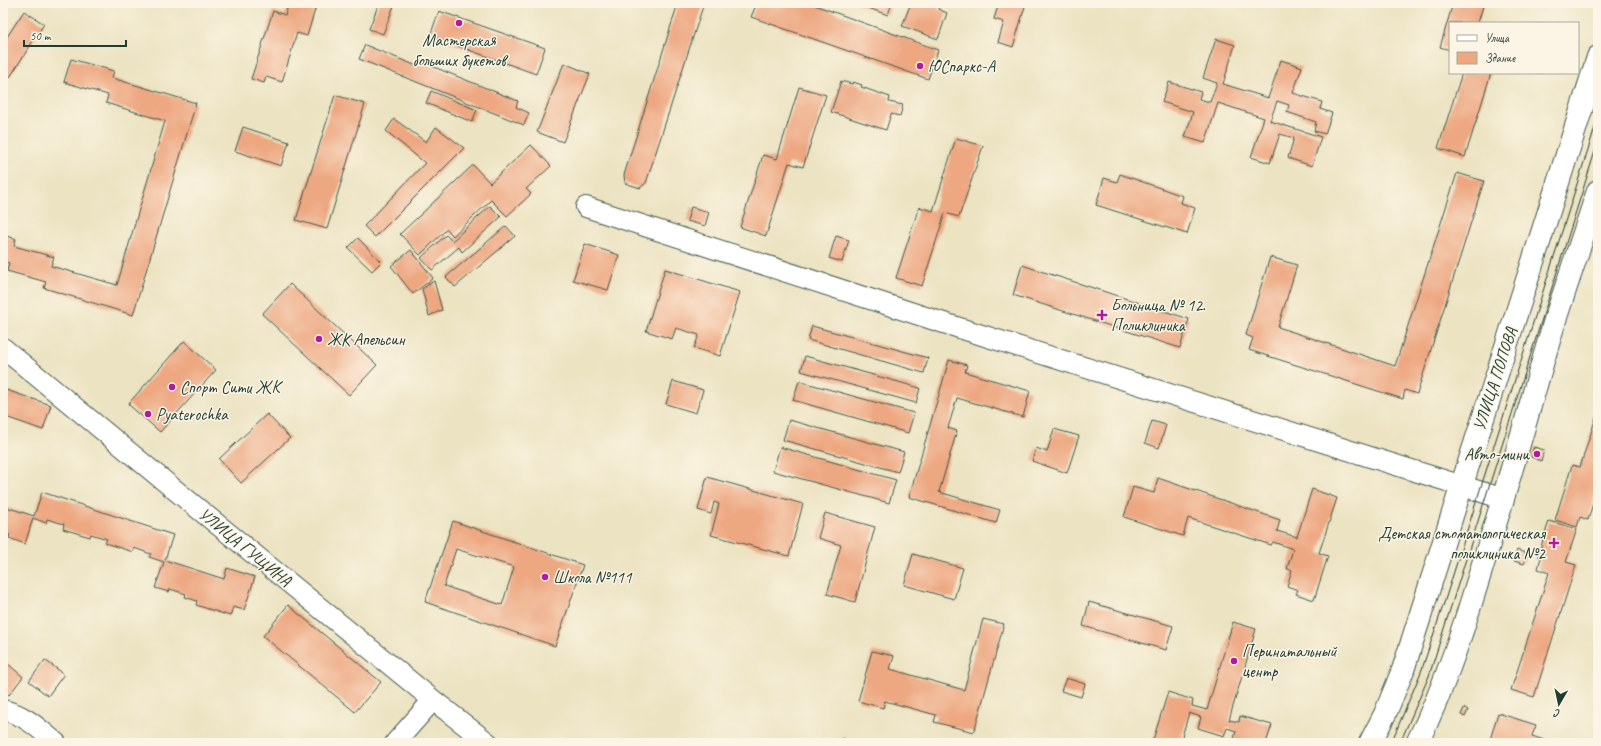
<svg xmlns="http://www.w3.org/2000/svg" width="1601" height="746" font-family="Caveat,sans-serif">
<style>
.building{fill:#eda781;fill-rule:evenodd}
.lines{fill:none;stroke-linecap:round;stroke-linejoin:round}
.minor-casing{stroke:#3e5649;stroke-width:22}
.major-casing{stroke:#3e5649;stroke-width:24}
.minor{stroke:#fff;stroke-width:20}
.major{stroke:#fff;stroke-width:22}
.tram{stroke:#1f3d34;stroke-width:1}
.poi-dot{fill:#b5179e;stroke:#fcf5e5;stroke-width:1.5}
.labels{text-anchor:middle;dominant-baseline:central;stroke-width:3;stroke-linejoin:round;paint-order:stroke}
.poi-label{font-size:17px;fill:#1f3d34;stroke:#fcf5e5;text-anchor:start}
.street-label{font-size:17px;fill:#1f3d34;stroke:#fcf5e5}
</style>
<rect width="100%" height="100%" fill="#fcf5e5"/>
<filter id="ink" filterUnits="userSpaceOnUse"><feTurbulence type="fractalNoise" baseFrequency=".025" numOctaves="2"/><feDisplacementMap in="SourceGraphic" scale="8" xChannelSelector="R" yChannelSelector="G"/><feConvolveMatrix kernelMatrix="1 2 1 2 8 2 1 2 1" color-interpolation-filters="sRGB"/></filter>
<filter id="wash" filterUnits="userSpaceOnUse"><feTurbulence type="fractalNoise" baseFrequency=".012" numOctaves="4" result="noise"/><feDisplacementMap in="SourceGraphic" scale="16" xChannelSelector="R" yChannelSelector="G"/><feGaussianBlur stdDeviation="0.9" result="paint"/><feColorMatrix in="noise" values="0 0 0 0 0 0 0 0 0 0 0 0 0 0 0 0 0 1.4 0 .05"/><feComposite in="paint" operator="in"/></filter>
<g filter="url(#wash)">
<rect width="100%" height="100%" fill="#ece3c2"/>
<g id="blocks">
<path class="building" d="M289 3H317L307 36 297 33 282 82 266 77 264 83 251 79 273 11 285 15Z
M379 3H395L383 34 369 29Z
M678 3H704L646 183 640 188 625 183 624 175Z
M757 3H809L938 50 928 79 751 17Z
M854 3H892L888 15Z
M911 3H940L938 9 947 13 938 39 902 26Z
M999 3H1026L1013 47 998 42 1004 22 994 19Z
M1453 3H1484L1478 23H1450V50L1440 47Z
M24 11 44 24 10 77 3 73V43Z
M439 11 545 48 536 74 430 36Z
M1216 39 1235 45 1223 84 1268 98 1281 60 1302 67 1293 93 1322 102 1320 109 1332 113 1325 134 1314 131 1316 122 1287 112 1289 105 1277 101 1270 121 1321 137 1312 166 1288 158 1294 138 1280 134 1270 163 1251 157 1264 118 1218 103 1205 143 1185 137 1193 112 1162 102 1169 82 1201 92 1199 99 1210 102 1217 83 1203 78Z
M365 45 417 66 419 61 518 101 516 107 529 113 524 125 359 59Z
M71 59 114 71 112 78 196 103 133 315 44 288 46 282 7 271 9 263 3 261V235L16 239 14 246 54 257 51 266 117 285 165 121 106 103 108 95 64 82Z
M564 63 590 74 563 142 537 132Z
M1462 73H1491L1465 157 1438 148Z
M841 81 852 84 853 82 862 85 861 87 890 97 889 102 903 105 900 116 891 114 886 130 831 112Z
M799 87 826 95 803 167 789 163 766 236 740 227 763 155 777 159Z
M431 91 477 110 472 122 426 103Z
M335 95 365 104 327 229 296 220Z
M394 119 426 142 436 127 464 148 375 237 364 226 425 163 386 131Z
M243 127 289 142 281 166 235 151Z
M956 138 983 146 959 217 945 213 922 286 896 278 919 207 933 211Z
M531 145 551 166 526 189 531 194 507 216 491 200 453 236 447 229 420 255 400 234 473 165 490 183Z
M1457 173 1484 181 1417 394 1405 390 1403 399 1249 350 1253 338 1246 335 1270 257 1297 265 1278 327 1395 366Z
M1120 174 1183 196 1181 203 1195 208 1187 234 1096 205 1104 178 1117 182Z
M490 206 501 217 462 252 459 247 432 270 421 258 446 235 452 241Z
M691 207 709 212 705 226 687 221Z
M506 226 515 236 455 287 446 277Z
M836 236 849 240 842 262 829 258Z
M358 238 381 262 372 271 348 248Z
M585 244 619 255 608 290 573 280Z
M411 250 433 278 413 294 391 266Z
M1022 265 1189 319 1180 348 1013 295Z
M665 269 740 292 720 356 694 348 699 335 676 328 672 339 646 331Z
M434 281 442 310 429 316 422 289Z
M290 284 377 365 349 395 262 314Z
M812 326 928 358 924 373 808 340Z
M184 341 216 370 160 432 128 404Z
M805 356 920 388 916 403 801 371Z
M949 360 967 365 965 372 1030 391 1023 417 957 398 948 428 957 431 939 492 1000 510 996 523 909 497Z
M673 381 703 390 696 413 666 404Z
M799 381 914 413 908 433 793 400Z
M3 389 51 405 43 430 3 416Z
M1598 411V487L1588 520 1580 517 1577 527 1555 520 1572 465 1580 467Z
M267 414 290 438 241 483 219 459Z
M789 420 904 452 898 472 783 440Z
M1152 421 1166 425 1159 448 1145 443Z
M1054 429 1079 436 1067 473 1032 461 1036 448 1047 452Z
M780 447 896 480 889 503 773 471Z
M1534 447 1544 450 1541 461 1531 457Z
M707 477 803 504 789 556 711 535 719 504 714 502 711 514 698 510Z
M1158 478 1280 520 1277 531 1297 537 1312 489 1337 498 1319 553 1328 556 1314 600 1296 594 1298 590 1287 586 1292 570 1287 569 1293 549 1273 542 1271 545 1188 518 1183 536 1124 517 1133 487 1154 493Z
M42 492 173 535 165 560 224 579 227 568 255 577 244 610 233 607 230 616 196 605 197 601 185 597 186 594 170 589 169 592 155 588 164 562 149 557 151 554 134 548 133 552 105 543 107 539 91 534 90 537 63 529 64 524 47 519 46 523 33 518 25 544 9 538 10 535 3 533V506L34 516Z
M825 513 875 527 855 602 827 594 841 545 818 538Z
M453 521 583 565 555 646 425 602ZM456 549 514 567 502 605 444 586Z
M1549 521 1577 529 1566 562 1576 565 1534 697 1511 690 1549 573 1538 569 1541 557 1538 556Z
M1517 550 1528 554 1524 564 1514 561Z
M913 554 963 568 954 599 904 585Z
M1089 602 1173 626 1166 650 1083 626Z
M288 605 381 682 355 712 263 636Z
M983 619 1004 624 974 732 934 722 936 715 885 701 883 708 858 701 872 651 894 656 890 669 964 690Z
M1233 622 1256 629 1229 720 1239 722 1240 716 1272 725 1266 743H1233L1236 731 1227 728 1224 736 1198 728 1201 717 1189 713 1180 743H1152L1168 692 1193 700 1192 706 1207 710Z
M45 660 64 674 48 696 29 681Z
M7 663 23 677 9 695 3 690V668Z
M1066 678 1085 684 1081 697 1061 691Z
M1464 708 1468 710 1465 717 1461 715Z
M1498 713 1536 725 1532 736 1553 743H1489Z
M842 738 857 743H840Z"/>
</g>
</g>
<g filter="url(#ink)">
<use href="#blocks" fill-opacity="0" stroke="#3e5649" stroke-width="1"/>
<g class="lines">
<g class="minor-casing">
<path id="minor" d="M586 207 950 325 1504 499
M3 348 169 485 433 700 488 743
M3 710C26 715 39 729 56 743
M395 743 433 700"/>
</g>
<g class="major-casing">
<path id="major" d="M1370 743 1385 714 1403 670 1598 57
M1417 743C1449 679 1469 610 1490 541 1513 468 1533 394 1555 320 1569 277 1584 234 1598 191"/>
</g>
<use href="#minor" class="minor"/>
<use href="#major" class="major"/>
<path class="tram" d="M1391 743 1421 672 1446 597 1598 118
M1400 743 1429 676 1598 142"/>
</g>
</g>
<g class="poi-dot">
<circle cx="459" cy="23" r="4"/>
<circle cx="920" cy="66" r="4"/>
<path d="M1100 309h4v4h4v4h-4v4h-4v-4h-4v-4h4z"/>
<circle cx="319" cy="339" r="4"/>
<circle cx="172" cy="387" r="4"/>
<circle cx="148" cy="414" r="4"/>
<circle cx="1537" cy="454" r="4"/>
<path d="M1552 537h4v4h4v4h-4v4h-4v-4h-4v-4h4z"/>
<circle cx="545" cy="577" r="4"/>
<circle cx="1234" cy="661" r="4"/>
</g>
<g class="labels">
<g class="poi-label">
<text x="459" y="40" text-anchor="middle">Мастерская<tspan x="459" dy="20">больших букетов</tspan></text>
<text x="928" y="66">ЮСпаркс-А</text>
<text x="1111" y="305">Больница № 12.<tspan x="1111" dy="20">Поликлиника</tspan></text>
<text x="327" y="339">ЖК Апельсин</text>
<text x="180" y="387">Спорт Сити ЖК</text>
<text x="156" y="414">Pyaterochka</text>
<text x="1529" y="454" text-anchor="end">Авто-мини</text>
<text x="1545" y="533" text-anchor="end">Детская стоматологическая<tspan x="1545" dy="20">поликлиника №2</tspan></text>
<text x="553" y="577">Школа №111</text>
<text x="1242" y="651">Перинатальный<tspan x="1242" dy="20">центр</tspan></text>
</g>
<g class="street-label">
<text transform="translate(1495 379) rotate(-72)">УЛИЦА ПОПОВА</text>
<text transform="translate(245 547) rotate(39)">УЛИЦА ГУЩИНА</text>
</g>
</g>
<rect width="1601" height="746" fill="none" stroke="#fcf5e5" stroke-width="16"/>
<rect x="1449" y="22" width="130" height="52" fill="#fcf5e5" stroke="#a4ab9e"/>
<rect x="1457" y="35" width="20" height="6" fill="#ffffff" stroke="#a4ab9e"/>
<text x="1485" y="42" font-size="12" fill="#1f3d34">Улица</text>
<rect x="1457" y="52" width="20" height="12" fill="#eda781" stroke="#a4ab9e"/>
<text x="1485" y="62" font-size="12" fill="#1f3d34">Здание</text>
<g transform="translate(1559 704) rotate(189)" stroke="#fcf5e5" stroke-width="3" paint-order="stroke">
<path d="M0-3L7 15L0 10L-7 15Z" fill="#1f3d34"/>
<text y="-6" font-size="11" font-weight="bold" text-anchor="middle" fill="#1f3d34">С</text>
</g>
<path d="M24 40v6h102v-6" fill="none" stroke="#1f3d34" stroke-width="2"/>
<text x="30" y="40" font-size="12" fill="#1f3d34" stroke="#fcf5e5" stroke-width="3" paint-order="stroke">50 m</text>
</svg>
